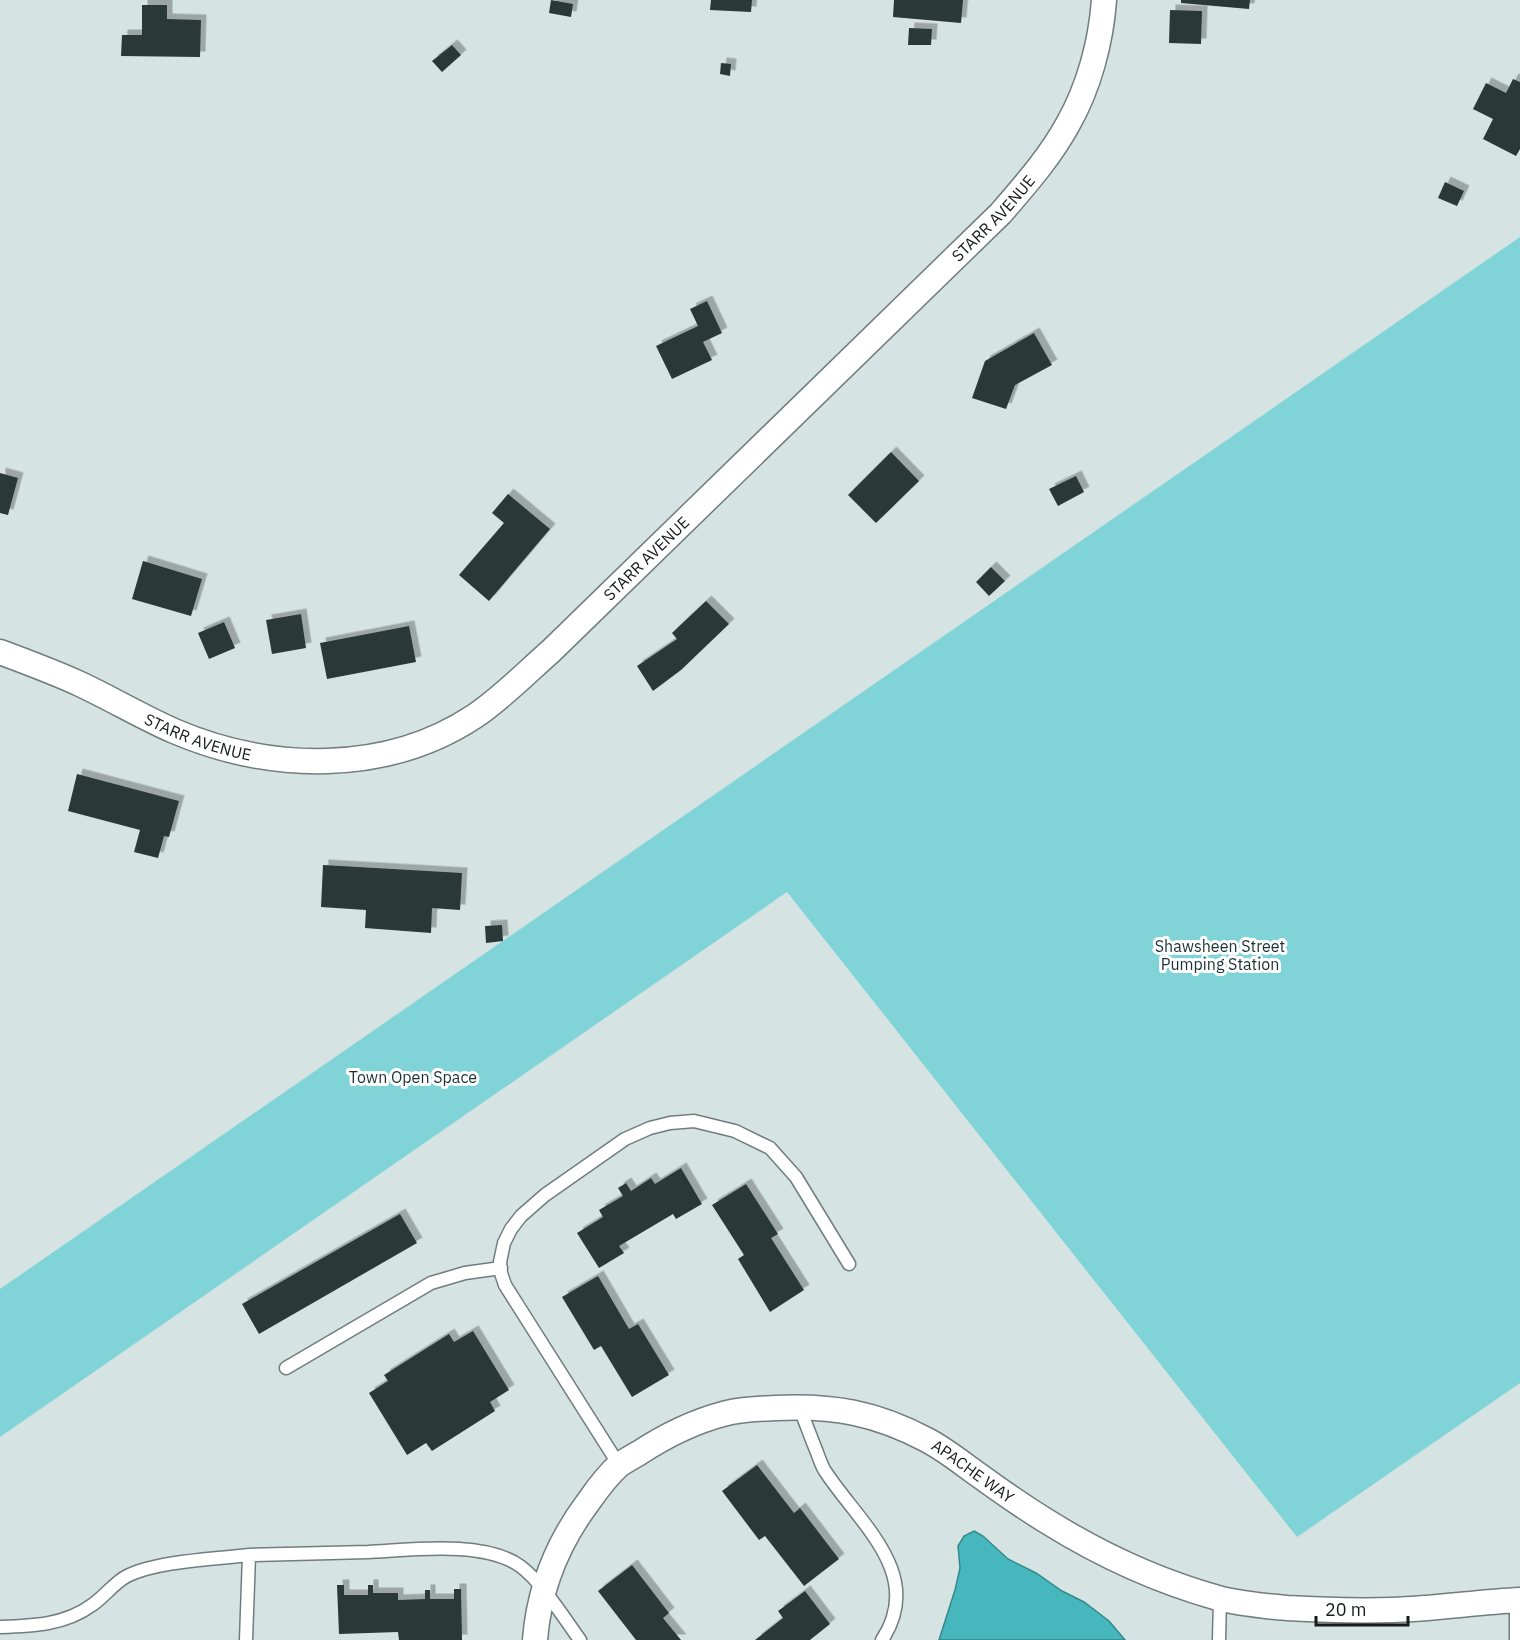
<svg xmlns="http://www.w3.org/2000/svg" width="1520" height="1640" font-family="'IBM Plex Sans',sans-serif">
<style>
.green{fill:#80d4d8}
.water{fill:#45b7bd;stroke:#37888c;stroke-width:1.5}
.building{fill:#2b3737;filter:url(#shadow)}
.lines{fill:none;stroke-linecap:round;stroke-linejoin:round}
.lane-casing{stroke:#707d7e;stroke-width:15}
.street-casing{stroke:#707d7e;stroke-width:27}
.lane{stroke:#fff;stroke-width:12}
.street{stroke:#fff;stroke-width:24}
.labels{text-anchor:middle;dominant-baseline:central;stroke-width:6;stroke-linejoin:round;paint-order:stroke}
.street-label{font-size:16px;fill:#161b1b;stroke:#fff}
.park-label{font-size:16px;fill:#1c3132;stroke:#fff}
</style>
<defs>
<filter id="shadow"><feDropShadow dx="5.5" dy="-5.5" stdDeviation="0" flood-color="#0004"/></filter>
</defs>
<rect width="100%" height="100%" fill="#d5e3e3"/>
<path class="green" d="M1520 237V1383L1297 1537 787 892 0 1437V1289Z"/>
<path class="water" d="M974 1531 983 1536 1008 1559 1036 1573 1062 1591 1084 1602 1109 1621 1125 1640H939L955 1590 960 1568 958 1546 964 1536Z"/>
<path class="building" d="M551 0 573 4 571 17 549 13Z
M711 0H752L751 12 710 10Z
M894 0H963L961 23 893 17Z
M1181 0H1250L1249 9 1181 3Z
M142 5H167V19L201 20 200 57 121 56 122 35H142Z
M1170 10 1202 11 1201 44 1169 43Z
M909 28 932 29 931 45H908Z
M452 45 461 55 442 72 432 61Z
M721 63 731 64 730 76 720 74Z
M1513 79 1520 82V149L1516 156 1483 139 1493 119 1473 109 1486 83 1506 93Z
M1445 182 1464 191 1457 206 1438 198Z
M707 301 722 333 703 342 712 360 672 379 656 346 698 326 690 309Z
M1034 333 1052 365 1015 385 1006 409 972 398 985 361Z
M891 452 919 481 876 523 848 495Z
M0 473 18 478 8 515 0 513Z
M1076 476 1084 492 1058 506 1049 489Z
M508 494 550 529 489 601 459 575 504 523 492 513Z
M143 561 202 579 191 616 132 599Z
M991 567 1005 581 989 596 976 582Z
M706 601 729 624 681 670 653 691 637 666 677 639 672 633Z
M301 614 306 648 272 654 266 620Z
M224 622 235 648 209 659 198 633Z
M409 626 416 662 327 679 320 643Z
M77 774 179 801 169 837 164 836 158 858 134 852 140 830 68 811Z
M323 865 462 873 460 910 432 908 431 933 365 928 366 910 321 907Z
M502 925 503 941 486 943 485 926Z
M681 1168 702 1204 676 1219 673 1214 619 1246 624 1253 599 1268 577 1233 603 1217 599 1210 623 1196 618 1188 626 1183 631 1191 651 1178 655 1184Z
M746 1184 778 1234 771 1238 804 1290 770 1312 738 1259 744 1255 712 1205Z
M400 1214 417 1243 259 1334 242 1304Z
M598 1276 629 1329 638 1324 669 1375 632 1397 601 1346 594 1350 562 1297Z
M473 1331 509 1390 490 1402 495 1411 432 1451 426 1443 407 1455 369 1393 388 1381 384 1375 449 1334 454 1342Z
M757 1465 794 1513 800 1508 839 1559 804 1586 765 1536 759 1540 722 1491Z
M632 1565 669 1613 663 1618 681 1640H636L598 1591Z
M337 1585H344V1595H368V1585H373V1593H398V1600L425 1599V1590H430V1599H454V1589H461L462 1640H399L398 1632 339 1634Z
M805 1591 830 1624 810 1640H755L783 1618 778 1611Z"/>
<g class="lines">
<g class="lane-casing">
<path id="lane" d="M286 1368 431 1283 465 1273 501 1268
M799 1407C805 1421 810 1435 816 1450 819 1457 821 1465 825 1471 858 1522 926 1574 882 1640
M619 1465 505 1285 501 1273 500 1262 504 1243 511 1229 521 1216 545 1195 625 1139 650 1128 670 1123 694 1121 735 1131 770 1148 796 1177 849 1264
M249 1555C288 1554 328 1553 368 1552 410 1550 484 1540 520 1566 541 1581 564 1618 580 1640
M0 1627C32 1626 65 1625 92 1605 104 1597 115 1582 127 1576 157 1561 215 1559 249 1555L246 1640
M1219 1640 1220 1598
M1516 1640V1600"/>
</g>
<g class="street-casing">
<g id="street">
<path id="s1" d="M0 652C27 662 54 672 80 684 112 699 142 717 174 731 270 772 386 775 475 716 503 697 526 673 551 651L1001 213C1025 185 1050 157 1068 124 1089 87 1101 42 1104 0"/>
<path id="s2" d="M535 1640C539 1588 558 1542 589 1501 598 1488 608 1475 619 1465 625 1461 632 1457 639 1453 665 1436 693 1422 723 1414 740 1409 758 1409 775 1408 833 1405 876 1413 927 1440 946 1450 963 1464 980 1476 1002 1492 1025 1508 1048 1522 1101 1555 1157 1581 1218 1598 1240 1604 1264 1606 1287 1608 1322 1610 1357 1611 1392 1610 1435 1609 1477 1602 1520 1600"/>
</g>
</g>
<use href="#lane" class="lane"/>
<use href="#street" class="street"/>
</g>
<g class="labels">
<g class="street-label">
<text stroke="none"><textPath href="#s1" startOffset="1224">STARR AVENUE</textPath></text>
<text stroke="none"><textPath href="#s1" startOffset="738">STARR AVENUE</textPath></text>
<text stroke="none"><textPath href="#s1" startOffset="216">STARR AVENUE</textPath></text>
<text stroke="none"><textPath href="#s2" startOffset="580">APACHE WAY</textPath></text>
</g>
<g class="park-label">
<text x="1220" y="946">Shawsheen Street<tspan x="1220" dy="18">Pumping Station</tspan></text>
<text x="413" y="1077">Town Open Space</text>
</g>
</g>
<path d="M1316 1616v9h92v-9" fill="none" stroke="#161b1b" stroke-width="3"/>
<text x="1325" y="1616" font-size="18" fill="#161b1b" stroke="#ffffff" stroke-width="4.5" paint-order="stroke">20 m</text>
</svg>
